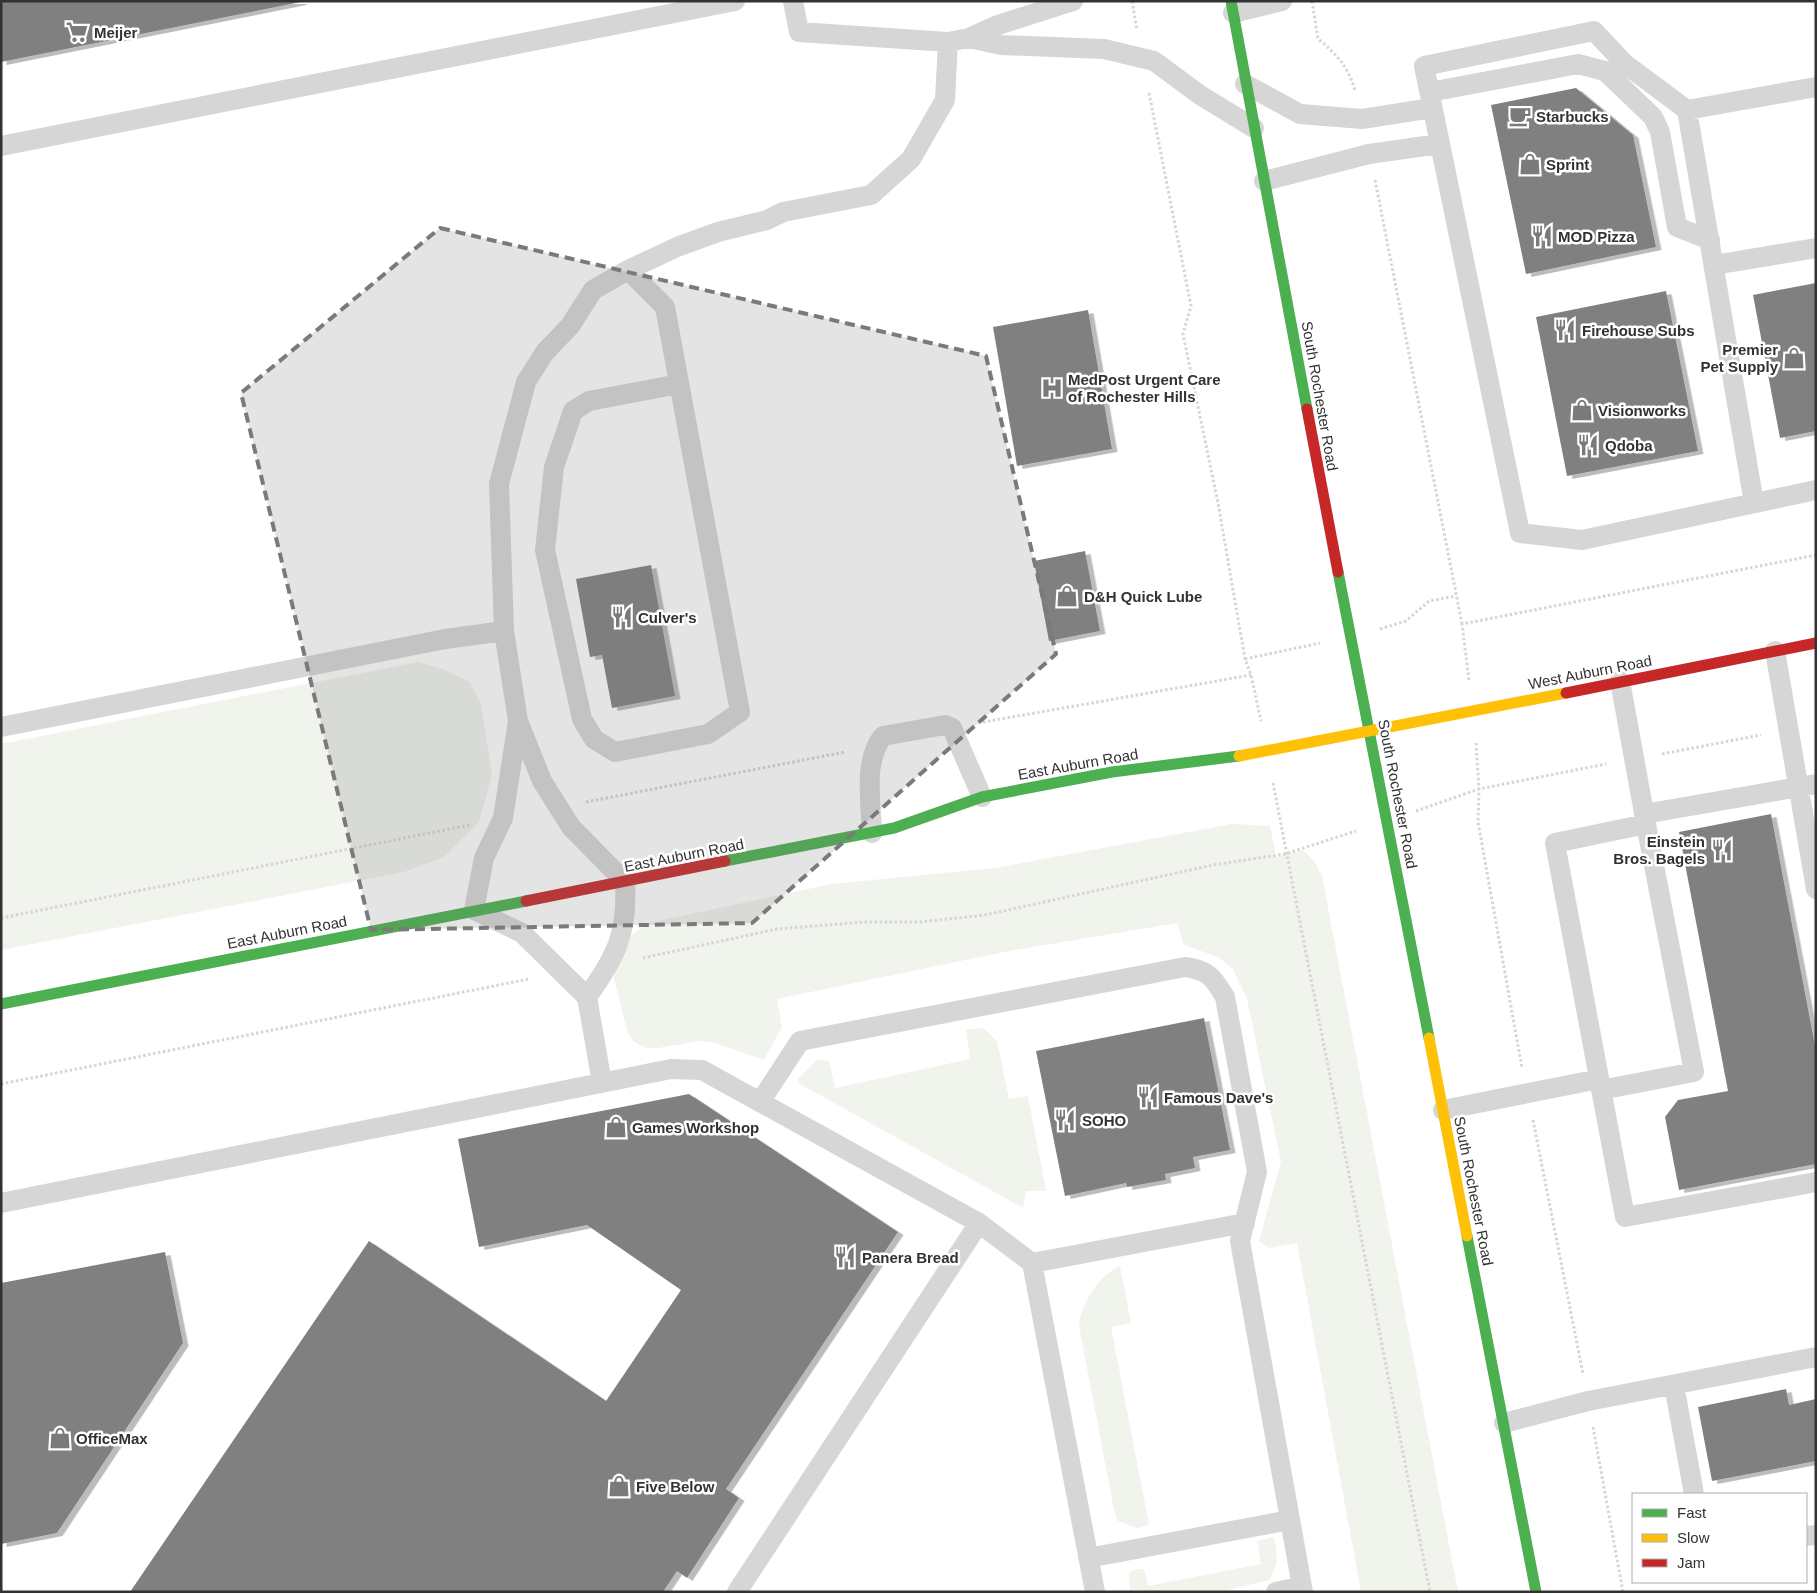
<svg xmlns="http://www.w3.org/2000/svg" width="1817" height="1593" font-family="Arial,sans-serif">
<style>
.green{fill:#f0f4ed}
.building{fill:#808080;filter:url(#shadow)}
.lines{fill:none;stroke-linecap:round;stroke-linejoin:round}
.path{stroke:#d5d5d5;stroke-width:3;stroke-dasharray:2.5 2.5;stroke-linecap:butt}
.lane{stroke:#d6d6d6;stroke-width:20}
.fast{stroke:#4caf50;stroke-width:11}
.slow{stroke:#ffc107;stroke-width:11}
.jam{stroke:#c62828;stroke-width:11}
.marked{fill:#7a7a7a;fill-opacity:0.2;stroke:#7a7a7a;stroke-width:4;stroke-dasharray:10 6;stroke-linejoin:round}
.labels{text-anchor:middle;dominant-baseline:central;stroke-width:5;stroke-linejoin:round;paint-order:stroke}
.poi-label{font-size:15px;font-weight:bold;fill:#323232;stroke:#fff;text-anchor:start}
.street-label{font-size:15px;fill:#323232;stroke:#fff}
</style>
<defs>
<filter id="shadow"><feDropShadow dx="5.5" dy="3" stdDeviation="0" flood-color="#0004"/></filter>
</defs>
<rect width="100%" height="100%" fill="#fff"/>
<path class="green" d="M418 662 443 669 470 682 481 704 492 775 479 822 444 857 404 872 1 950V744Z
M1232 824 1270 826 1276 857 1303 850 1314 861 1322 876 1458 1592H1361L1297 1243 1269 1248 1259 1241 1281 1162 1247 999 1233 969 1218 957 1184 945 1177 923 1009 951 777 999 782 1027 764 1060 715 1043 700 1041 658 1048H647L634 1042 628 1034 614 979 615 965 622 947 632 935 648 923 832 884 995 868Z
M978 1028 985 1029 997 1041 1009 1099 1028 1096 1046 1191H1026L1023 1208 800 1084 798 1079 818 1059 829 1061 835 1088 970 1059 966 1030Z
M1120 1266 1131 1323 1111 1327 1149 1525 1137 1528 1118 1521 1114 1510 1079 1326C1081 1303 1099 1275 1120 1266Z
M1274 1537C1278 1554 1279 1564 1269 1580L1220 1592H1130L1129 1573 1137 1569H1144L1148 1586 1261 1564 1257 1541Z"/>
<path class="building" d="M1 1H301V2L1 62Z
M1576 88 1633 135 1656 247 1526 274 1491 105Z
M1816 283V431L1780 438 1753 295Z
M1666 291 1698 451 1567 476 1536 317Z
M1088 310 1112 449 1017 466 993 327Z
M1085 551 1100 631 1049 641 1034 561Z
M651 565 675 696 612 708 602 655 590 657 576 579Z
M1771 814 1816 1051V1164L1679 1190 1665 1117 1678 1100 1728 1091 1679 832Z
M1204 1018 1230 1150 1193 1157 1195 1168 1165 1174 1166 1180 1127 1187 1126 1183 1065 1196 1036 1051Z
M689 1094 898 1232 726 1489 739 1498 687 1578 677 1571 663 1592H130L369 1241 606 1401 681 1290 587 1225 479 1247 458 1139Z
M165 1252 183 1343 57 1533 1 1544V1283Z
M1786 1389 1789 1405 1816 1399V1461L1712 1481 1698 1407Z"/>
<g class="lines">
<path class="path" d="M1132 1 1137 30
M1312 1 1318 39C1337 54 1349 68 1355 91
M1149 93 1191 306 1183 334 1218 503 1245 659 1251 675 1261 721
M1375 180 1462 624
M1380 629 1406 621 1429 601 1456 596
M1245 659 1320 643
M1469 680 1462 624 1816 555
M978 723 1251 675
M1476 743 1479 789 1478 822 1522 1068
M1662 754 1761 735
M1273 783 1430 1592
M586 802 845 752
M1416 811 1479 789 1606 764
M1 918 470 825
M643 958 777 929 864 922H920L985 915 1213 865 1285 854 1356 831
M1 1084 529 979
M1533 1120 1583 1374
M1593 1427 1623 1592"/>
<path class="lane" d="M793 1 799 32 948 42 969 38 998 25 1073 1
M1233 13 1282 1
M969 38 1001 45 1104 49 1154 61 1200 95 1254 128
M1245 84 1300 114 1362 119 1432 108
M1816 87 1687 110 1625 64 1594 31 1424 66 1520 533 1582 540 1816 490
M1430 92 1578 64 1605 71 1653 117 1660 132 1677 227 1710 240
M1687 110 1754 503
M1 146 735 1
M1264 181 1369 154 1439 144
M1714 265 1816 248
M628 270 665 307 740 712 708 734 615 752 594 739 582 719 545 550 554 467 573 411 589 401 679 384
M504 631 518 721 542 781 571 827 625 882C628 933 616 957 587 997
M1775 651 1816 889
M1620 681 1646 824 1555 843 1625 1217 1816 1182
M518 721 503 818 484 858 474 910 522 933 587 997 602 1083
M1 727 445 639 504 631 499 484 526 382 545 352 570 326 593 290 628 270 677 247 718 232 767 220 783 212 871 195 911 159 945 100 948 42
M1644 814 1816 784
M872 833C871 802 863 761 883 736L945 725 952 728 982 797
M1601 1090 1694 1072 1646 824
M760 1102 800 1041 1185 967C1208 970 1213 977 1225 997L1257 1172 1240 1241 1303 1592
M1443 1110 1599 1079
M1 1203 671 1069 702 1070 979 1223 1032 1263 1095 1592
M1032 1263 1245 1223
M1674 1385 1694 1494
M1504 1423 1588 1401 1816 1357
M1806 1536 1816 1535
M1088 1558 1290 1520
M737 1592 979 1223
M1276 1592 1302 1586"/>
<path class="fast" d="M1231 1 1307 409
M1338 572 1429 1038
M725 861 894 828 982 797 1112 772 1239 756
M1 1004 526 901
M1467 1236 1536 1592"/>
<path class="slow" d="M1239 756 1566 693
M1429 1038 1467 1236"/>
<path class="jam" d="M1307 409 1338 572
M1566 693 1816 643
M526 901 725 861"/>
</g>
<path class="marked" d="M440 228 986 356 1056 654 752 923 371 930 241 393Z"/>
<defs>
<g id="supermarket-bare" transform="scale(1.725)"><path d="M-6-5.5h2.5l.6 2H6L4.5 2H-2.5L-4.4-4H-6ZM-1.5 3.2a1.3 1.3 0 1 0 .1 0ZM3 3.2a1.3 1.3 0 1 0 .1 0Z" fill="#7a7a7a" stroke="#fff" stroke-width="2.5" paint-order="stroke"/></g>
<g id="cafe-bare" transform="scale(1.725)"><path d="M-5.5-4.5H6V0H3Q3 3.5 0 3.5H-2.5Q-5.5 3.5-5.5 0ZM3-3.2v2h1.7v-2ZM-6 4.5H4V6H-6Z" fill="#7a7a7a" stroke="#fff" stroke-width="2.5" paint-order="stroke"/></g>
<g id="shop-bare" transform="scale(1.725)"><path d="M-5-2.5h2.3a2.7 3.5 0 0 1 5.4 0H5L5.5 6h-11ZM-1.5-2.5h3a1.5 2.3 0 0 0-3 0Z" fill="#7a7a7a" stroke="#fff" stroke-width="2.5" paint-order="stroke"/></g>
<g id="restaurant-bare" transform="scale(1.725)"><path d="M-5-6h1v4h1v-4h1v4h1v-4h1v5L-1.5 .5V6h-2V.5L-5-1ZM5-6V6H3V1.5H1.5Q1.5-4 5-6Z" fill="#7a7a7a" stroke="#fff" stroke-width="2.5" paint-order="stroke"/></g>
<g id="hospital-bare" transform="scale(1.725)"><path d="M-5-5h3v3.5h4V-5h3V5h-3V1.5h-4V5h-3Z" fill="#7a7a7a" stroke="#fff" stroke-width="2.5" paint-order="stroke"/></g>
</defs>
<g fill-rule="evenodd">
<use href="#supermarket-bare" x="77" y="32"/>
<use href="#cafe-bare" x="1520" y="116"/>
<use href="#shop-bare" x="1530" y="164"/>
<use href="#restaurant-bare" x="1542" y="236"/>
<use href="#restaurant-bare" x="1565" y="330"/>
<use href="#shop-bare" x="1794" y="358"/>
<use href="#hospital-bare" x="1052" y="388"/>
<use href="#shop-bare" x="1582" y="410"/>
<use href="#restaurant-bare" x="1588" y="445"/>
<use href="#shop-bare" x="1067" y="596"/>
<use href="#restaurant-bare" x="622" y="617"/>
<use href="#restaurant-bare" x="1722" y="850"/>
<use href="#restaurant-bare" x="1148" y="1097"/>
<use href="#restaurant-bare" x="1065" y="1120"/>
<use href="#shop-bare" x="616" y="1127"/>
<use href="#restaurant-bare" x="845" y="1257"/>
<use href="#shop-bare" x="60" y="1438"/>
<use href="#shop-bare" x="619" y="1486"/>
</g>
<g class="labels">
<g class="poi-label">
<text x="94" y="32">Meijer</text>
<text x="1536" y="116">Starbucks</text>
<text x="1546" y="164">Sprint</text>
<text x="1558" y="236">MOD Pizza</text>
<text x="1582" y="330">Firehouse Subs</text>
<text x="1778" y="349" text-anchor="end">Premier<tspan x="1778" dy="17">Pet Supply</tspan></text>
<text x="1068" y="379">MedPost Urgent Care<tspan x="1068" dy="17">of Rochester Hills</tspan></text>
<text x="1598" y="410">Visionworks</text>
<text x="1605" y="445">Qdoba</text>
<text x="1084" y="596">D&amp;H Quick Lube</text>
<text x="638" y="617">Culver's</text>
<text x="1705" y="841" text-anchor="end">Einstein<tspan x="1705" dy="17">Bros. Bagels</tspan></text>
<text x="1164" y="1097">Famous Dave's</text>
<text x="1082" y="1120">SOHO</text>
<text x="632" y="1127">Games Workshop</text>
<text x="862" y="1257">Panera Bread</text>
<text x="76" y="1438">OfficeMax</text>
<text x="636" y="1486">Five Below</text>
</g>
<g class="street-label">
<text transform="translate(1320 396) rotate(80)">South Rochester Road</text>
<text transform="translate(1590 672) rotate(-11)">West Auburn Road</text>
<text transform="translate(1078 764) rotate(-10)">East Auburn Road</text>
<text transform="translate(1398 794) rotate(79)">South Rochester Road</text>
<text transform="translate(684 855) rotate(-11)">East Auburn Road</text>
<text transform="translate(287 932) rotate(-11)">East Auburn Road</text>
<text transform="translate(1474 1191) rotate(79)">South Rochester Road</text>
</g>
</g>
<rect width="1817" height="1593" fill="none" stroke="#323232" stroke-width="5"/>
<rect x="1632" y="1493" width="175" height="90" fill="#ffffff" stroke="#adadad"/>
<rect x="1642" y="1509" width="25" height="8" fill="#4caf50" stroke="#adadad"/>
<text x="1677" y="1518" font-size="15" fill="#323232">Fast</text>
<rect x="1642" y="1534" width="25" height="8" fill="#ffc107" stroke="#adadad"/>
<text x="1677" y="1543" font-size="15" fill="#323232">Slow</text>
<rect x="1642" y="1559" width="25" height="8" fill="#c62828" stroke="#adadad"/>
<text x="1677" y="1568" font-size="15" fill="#323232">Jam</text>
</svg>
